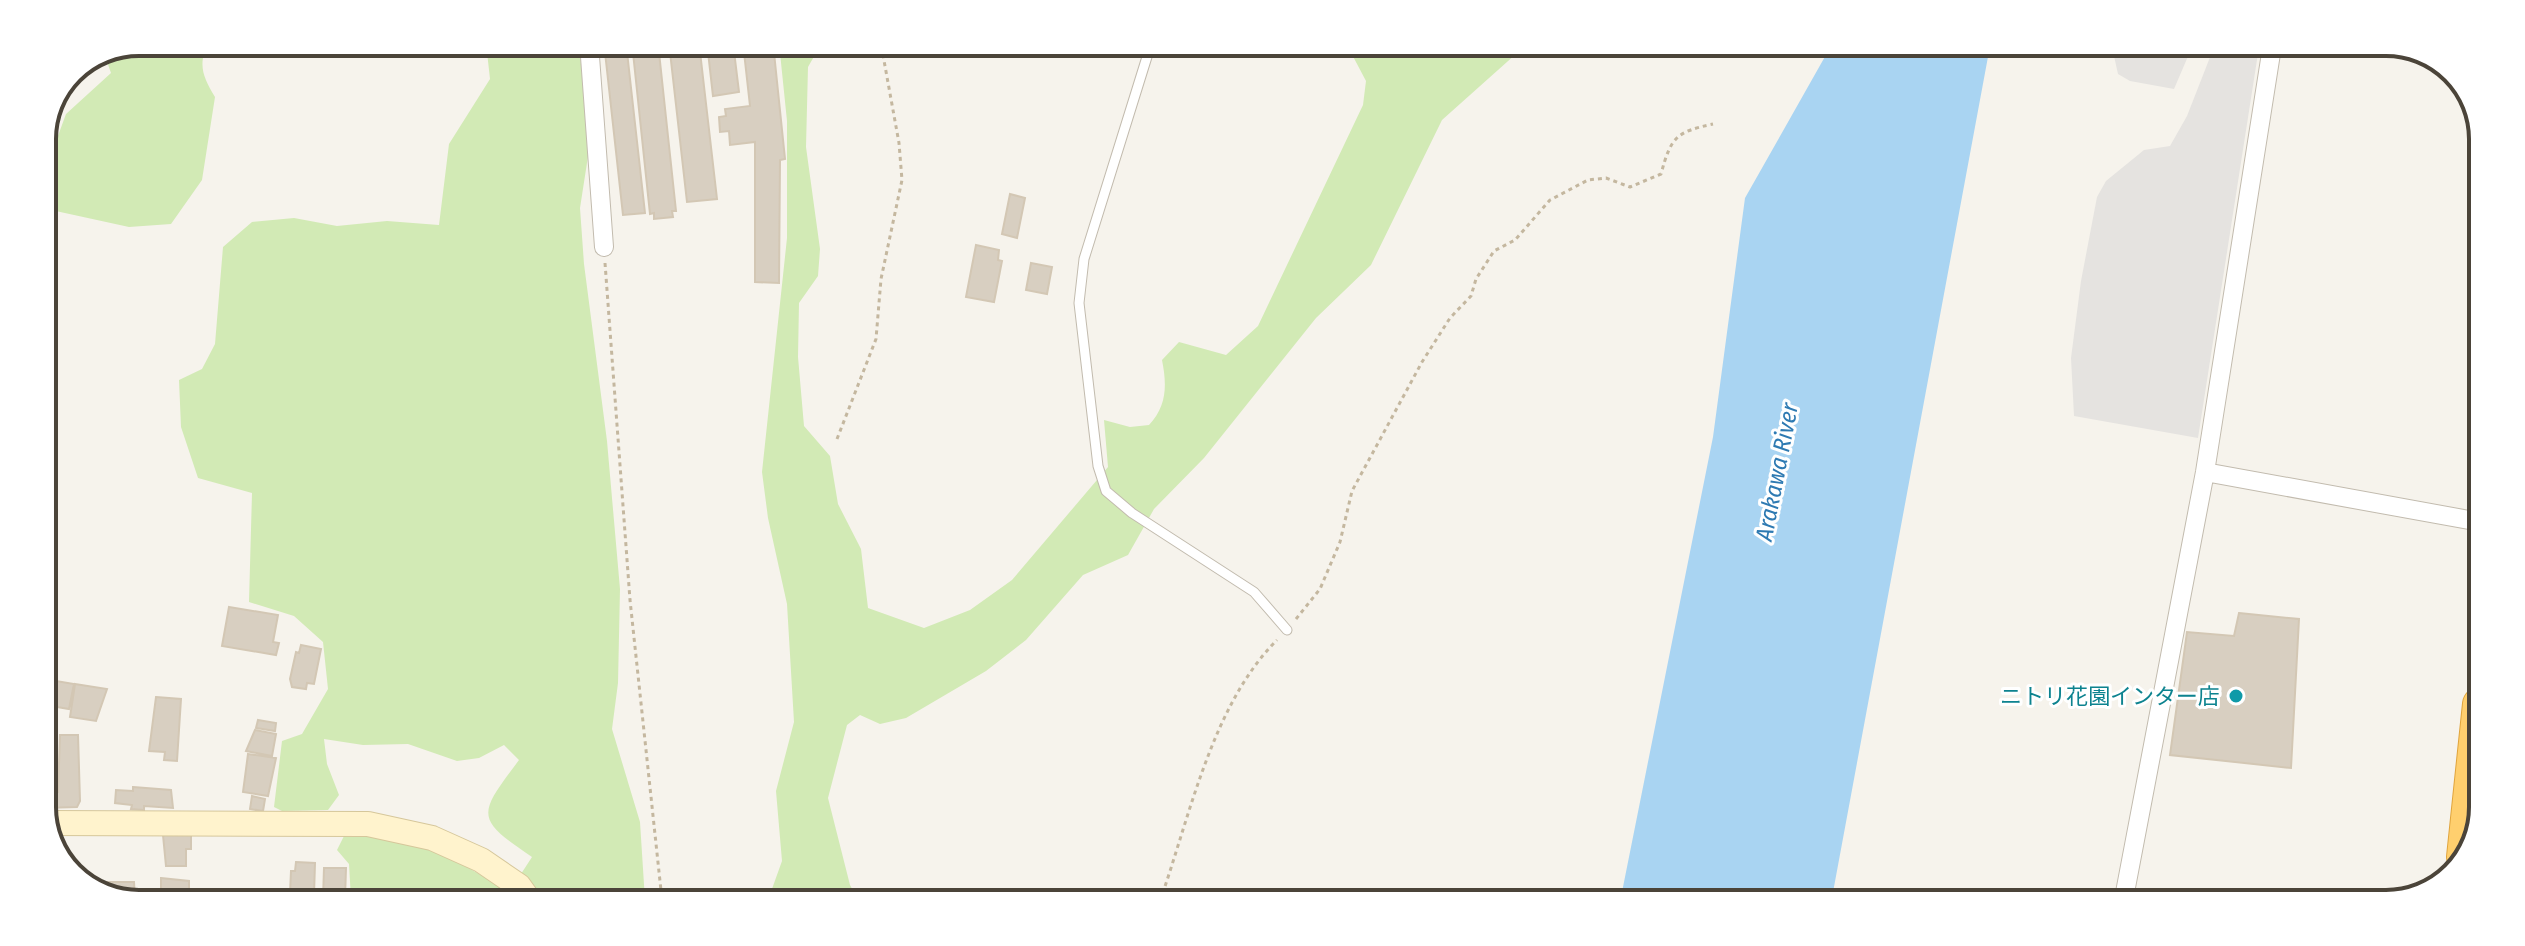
<svg xmlns="http://www.w3.org/2000/svg" width="2525" height="946" font-family="'Fira Sans Condensed','Noto Sans JP',sans-serif">
<style>
.green{fill:#d2eab5}
.parking{fill:#e5e3e0}
.water{fill:#a9d4f2}
.building{fill:#d8cfc1;stroke:#d3c7b4;stroke-width:2}
.lines{fill:none;stroke-linecap:round;stroke-linejoin:round}
.lane-casing{stroke:#c2bbae;stroke-width:11}
.street-casing{stroke:#c2bbae;stroke-width:20}
.secondary-casing{stroke:#d6c79b;stroke-width:26}
.highway-casing{stroke:#e0a43c;stroke-width:34}
.path{stroke:#c4b79f;stroke-width:3;stroke-dasharray:4 4;stroke-linecap:butt}
.lane{stroke:#fff;stroke-width:9}
.street{stroke:#fff;stroke-width:18}
.secondary{stroke:#fff3cd;stroke-width:24}
.highway{stroke:#ffcf6e;stroke-width:32}
.culture-dot{fill:#0f9aa8;stroke:#fff;stroke-width:3}
.labels{text-anchor:middle;dominant-baseline:central;stroke-width:6;stroke-linejoin:round;paint-order:stroke}
.culture-label{font-size:22px;fill:#0d838f;stroke:#fff;text-anchor:end}
.water-label{font-size:24px;font-style:italic;fill:#2e7ab2;stroke:#fff}
.rim{fill:none;stroke:#4b4439;stroke-width:4}
</style>
<rect width="100%" height="100%" fill="#f6f3ec"/>
<path class="green" d="M139 42H209C197 64 203 77 215 97L202 180 171 224 129 227 42 208V137L55 144 66 114 111 73 105 56Z
M486 43H579L589 150 580 208 584 264 607 441 620 589 618 683 612 729 640 822 645 900 351 899 349 864 337 850 346 832 419 839 503 888 519 877 532 857C474 818 478 815 519 760L504 745 479 758 457 761 408 744 363 745 324 739 327 764 339 795 328 810 282 811 274 807 282 741 302 734 328 689 323 642 294 616 249 602 252 493 198 478 181 427 179 380 202 369 215 344 223 247 252 222 294 218 337 226 387 221 439 225 449 144 490 79Z
M779 43 816 44V53L808 67 806 147 820 249 818 276 799 303 798 357 804 426 830 456 838 504 861 549 868 608 924 628 970 610 1012 580 1108 467 1104 420 1130 427 1149 425C1167 406 1167 385 1162 360L1179 342 1226 355 1258 326 1363 105 1366 81 1347 45H1526L1442 120 1371 265 1316 318 1204 458 1154 509 1128 555 1083 575 1026 640 986 671 906 718 880 724 860 715 847 725 828 798 850 885 858 900H768L782 861 776 791 794 722 787 604 768 518 762 472 787 238V121Z"/>
<path class="parking" d="M2112 47H2192L2174 89 2130 81 2118 74Z
M2214 47H2259L2198 438 2074 416 2071 358 2081 281 2097 197 2106 181 2144 150 2170 146 2187 116Z"/>
<path class="water" d="M1831 46H1990L1831 903 1620 902 1713 437 1745 198Z"/>
<path class="building" d="M604 43H626L645 213 623 215Z
M632 43H658L676 211H672L673 217 654 219V213L650 214Z
M669 43H699L717 199 687 202Z
M707 43H733L739 92 713 96Z
M743 43H773L785 159 780 160 779 283 755 282V142L730 145 729 131 720 132 719 117 726 116 725 109 750 106Z
M1010 194 1025 198 1017 238 1002 234Z
M976 245 999 250 998 260 1002 261 994 302 966 297Z
M1031 263 1052 267 1047 294 1026 290Z
M229 607 278 615 273 642 279 643 276 655 222 646Z
M2239 613 2299 619 2291 768 2170 755 2187 632 2234 636Z
M301 645 321 649 314 684 307 683 306 689 292 687 290 679 296 652 299 653Z
M56 681 74 684 69 709 51 706Z
M42 684 53 685 48 719 42 718Z
M75 684 107 689 96 721 70 717Z
M156 697 181 699 177 761 164 760 165 752 149 751Z
M258 720 276 723 275 731 256 728Z
M255 730 276 734 272 756 246 751Z
M60 735H78L80 801 77 807 42 808V791L58 792Z
M42 748 56 749 53 787H42Z
M248 754 276 758 268 796 243 792Z
M133 787 171 790 173 808 144 806V810L131 809 132 805 115 803 116 790 133 791Z
M252 796 265 799 263 811 250 809Z
M163 835H191V849H186V866H166Z
M296 862 315 863 314 895 290 894 291 871H295Z
M324 868H346L345 899H323Z
M161 878 189 881V898L161 899Z
M108 882H134L135 899H108Z"/>
<g class="lines">
<g class="lane-casing">
<path id="lane" d="M1151 44 1084 259 1079 303 1098 466 1106 491 1132 513 1254 592 1287 630"/>
</g>
<g class="street-casing">
<path id="street" d="M589 43 604 247
M2205 472 2480 522
M2123 903 2205 472 2272 47"/>
</g>
<g class="secondary-casing">
<path id="secondary" d="M46 823 368 824 432 838 481 860 519 886 529 900"/>
</g>
<g class="highway-casing">
<path id="highway" d="M2463 857 2479 704"/>
</g>
<path class="path" d="M605 263 630 600 662 900
M837 439 876 339 881 279 902 180 899 143 881 44
M1296 619 1320 589 1340 542 1352 491 1422 362 1450 318 1471 296 1476 279 1494 251 1515 240 1550 200 1588 180 1606 178 1630 187 1661 174C1671 137 1676 132 1713 124
M1160 901C1190 816 1212 705 1277 640"/>
<use href="#lane" class="lane"/>
<use href="#street" class="street"/>
<use href="#secondary" class="secondary"/>
<use href="#highway" class="highway"/>
</g>
<circle class="culture-dot" cx="2236" cy="696" r="8"/>
<g class="labels">
<g class="culture-label">
<text x="2220" y="696">ニトリ花園インター店</text>
</g>
<g class="water-label">
<text transform="translate(1777 472) rotate(-79)">Arakawa River</text>
</g>
</g>
<path d="M0 0H2525V946H0ZM139 56H2386A83 83 0 0 1 2469 139V807A83 83 0 0 1 2386 890H139A83 83 0 0 1 56 807V139A83 83 0 0 1 139 56Z" fill="#fff" fill-rule="evenodd"/>
<path class="rim" d="M139 56H2386A83 83 0 0 1 2469 139V807A83 83 0 0 1 2386 890H139A83 83 0 0 1 56 807V139A83 83 0 0 1 139 56Z"/>
</svg>
